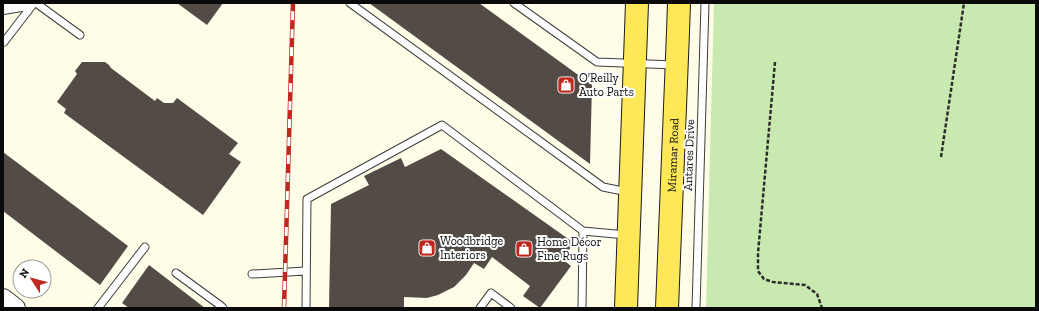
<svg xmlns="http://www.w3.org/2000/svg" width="1039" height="311" font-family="'Zilla Slab',serif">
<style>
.green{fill:#c8eab0}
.building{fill:#534c46}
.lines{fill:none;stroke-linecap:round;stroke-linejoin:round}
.service-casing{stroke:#3d3d3d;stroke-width:9}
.minor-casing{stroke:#3d3d3d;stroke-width:16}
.tertiary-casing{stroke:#3d3d3d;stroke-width:20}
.primary-casing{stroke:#1b1b1b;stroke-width:24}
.path{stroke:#2c2c2c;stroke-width:2.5;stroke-dasharray:4 2;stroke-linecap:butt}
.service{stroke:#fff;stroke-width:7}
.minor{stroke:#fff;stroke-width:14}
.tertiary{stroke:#fff;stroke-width:18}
.primary{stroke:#fee858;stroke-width:22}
.rail-casing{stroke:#be281e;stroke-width:4.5}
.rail{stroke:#fff;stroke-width:3;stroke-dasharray:9;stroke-linecap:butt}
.labels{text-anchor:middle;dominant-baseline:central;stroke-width:4;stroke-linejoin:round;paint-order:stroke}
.poi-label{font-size:12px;fill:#0a0a0a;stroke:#fff;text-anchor:start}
.street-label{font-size:12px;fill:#0a0a0a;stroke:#fff}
</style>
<rect width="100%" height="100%" fill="#fffde7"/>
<path class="green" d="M714 3H1036V308H706Z"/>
<path class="building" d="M177 3H223L207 25Z
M369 3H479L592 85 590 164Z
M82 62H105L109 65 111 68 155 101 157 98 164 103H173L177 98 238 143 229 154 241 162 203 215 64 113 66 109 57 102 77 74 75 71Z
M441 149 574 243 562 259 571 266 540 308 523 296 530 286 492 257 484 269 474 263 466 275 454 287 438 295 427 298 404 297V307L391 308H329L331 204 369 185 364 176 401 158 405 167Z
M3 152 128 246 100 285 3 211Z
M149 265 205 308H129L122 303Z"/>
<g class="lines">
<g class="service-casing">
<path id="service" d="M36 3 80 35
M350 3 603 187 628 192
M514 3 597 62 675 65
M4 42 34 3
M583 231 626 235
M176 273 221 306 223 308
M252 274 306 271
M98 308 145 247
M306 308 307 199 442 125 583 231 582 308
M480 308 491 293 511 308
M696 308 705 3"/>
</g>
<g class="minor-casing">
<path id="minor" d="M3 7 27 3"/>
</g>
<g class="tertiary-casing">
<path id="tertiary" d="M3 298 16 308"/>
</g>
<g class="primary-casing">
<g id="primary">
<path d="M626 308 637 3"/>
<path id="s1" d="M667 308 678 32 679 3"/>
</g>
</g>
<path class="path" d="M775 62 758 253V271L764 279 773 282 805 285 817 294 822 308
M941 157 964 3"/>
<use href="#service" class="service"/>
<use href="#minor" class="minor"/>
<use href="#tertiary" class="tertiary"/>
<use href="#primary" class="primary"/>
<g class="rail-casing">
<path id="rail" d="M284 308 293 3"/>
</g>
<use href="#rail" class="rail"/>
</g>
<defs>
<g id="shop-square" transform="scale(0.9)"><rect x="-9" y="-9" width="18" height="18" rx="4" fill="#be281e" stroke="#fff"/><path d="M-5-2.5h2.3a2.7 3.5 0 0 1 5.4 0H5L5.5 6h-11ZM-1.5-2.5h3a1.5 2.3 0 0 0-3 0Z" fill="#fff"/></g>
</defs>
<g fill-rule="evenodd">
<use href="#shop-square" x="566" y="85"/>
<use href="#shop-square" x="427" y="248"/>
<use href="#shop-square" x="524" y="249"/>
</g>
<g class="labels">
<g class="poi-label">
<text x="579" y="78">O'Reilly<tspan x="579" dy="14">Auto Parts</tspan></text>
<text x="440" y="241">Woodbridge<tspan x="440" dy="14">Interiors</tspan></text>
<text x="537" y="242">Home Décor<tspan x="537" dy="14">Fine Rugs</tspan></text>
</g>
<g class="street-label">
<text transform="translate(689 155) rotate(-88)">Antares Drive</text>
<text stroke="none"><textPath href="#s1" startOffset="153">Miramar Road</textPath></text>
</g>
</g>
<rect width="1039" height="311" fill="none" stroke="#0a0a0a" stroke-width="8"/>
<g transform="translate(32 279) rotate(306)"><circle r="19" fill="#ffffff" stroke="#9d9d9d"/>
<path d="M0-3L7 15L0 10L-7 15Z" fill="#be281e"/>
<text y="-6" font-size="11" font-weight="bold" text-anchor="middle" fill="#0a0a0a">N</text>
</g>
</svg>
